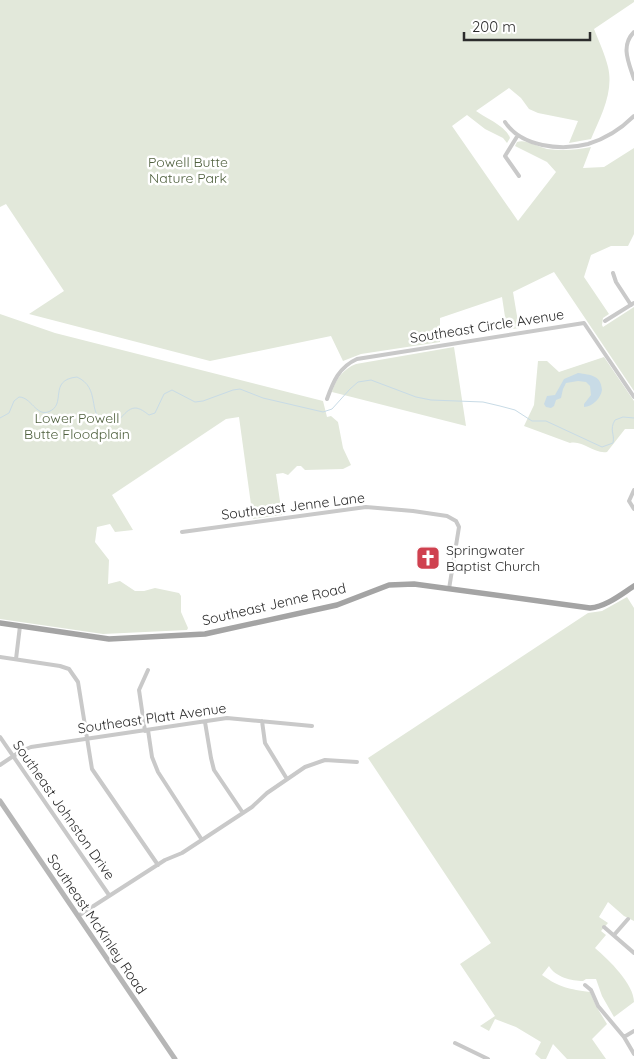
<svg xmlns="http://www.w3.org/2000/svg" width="634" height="1059" font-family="Quicksand,sans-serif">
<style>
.green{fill:#e2e8da}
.water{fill:#c8dbe6}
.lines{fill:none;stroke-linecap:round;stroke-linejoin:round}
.stream{stroke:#c8dbe6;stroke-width:1}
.street{stroke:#c9c9c9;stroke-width:4}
.secondary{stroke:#b6b6b6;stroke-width:5}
.primary{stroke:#a4a4a4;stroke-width:5.5}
.labels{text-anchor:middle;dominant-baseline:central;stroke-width:5;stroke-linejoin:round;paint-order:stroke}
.park-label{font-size:14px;fill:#50613f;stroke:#fff}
.street-label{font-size:14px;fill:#2c2c2c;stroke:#fff}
.poi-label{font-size:14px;fill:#2c2c2c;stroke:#fff;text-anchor:start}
</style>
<rect width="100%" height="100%" fill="#fff"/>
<path class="green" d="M0 0H634V2L594 29C599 42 605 54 608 67 614 92 601 116 591 139L569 143 578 121 538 113 529 109 521 98 509 88 476 111C486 118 507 127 510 138L507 143 503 138 485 129 467 115 452 126 518 221 556 172 547 162 515 146 517 142C526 139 538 147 547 149 563 151 576 150 591 147L583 168 604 167 634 148V234L628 246H611L591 255 584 277 609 314 603 318 602 325 603 327 634 307V391L554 272 513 292 519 328 507 330 502 297 440 318V342L361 354 343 361 331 336 210 361 29 314 64 291 6 204 0 207Z
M0 314 55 333 323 401 327 417 331 416 338 422 343 448 351 465 343 469 305 470 301 466H297L288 475 283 473 276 474 282 515 253 519 239 417 226 419 112 495 133 530 115 532 110 524 97 527 95 542 109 560 108 584 120 581 135 591H144L155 588 179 593 181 596V612L188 628 187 630 103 634 0 619Z
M454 347 466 426 332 392C336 379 343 369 356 364Z
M604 357 634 401V429H625L607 452C593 454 583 440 570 443L524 426 534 405 538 361H547L559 372Z
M627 597 634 608V921L624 916 608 902 599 917 608 923 601 931 606 935 595 948C609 960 634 984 634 1002L614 1017 602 996 596 979H586L583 981C572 981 555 977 549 966L542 975C560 988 569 989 590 992L596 1006 607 1024 592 1039 606 1059H567L553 1044 546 1059H541L535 1054 541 1042 516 1027 495 1019 489 1031 480 1026 495 1016 460 964 491 943 368 758 588 613 602 611Z"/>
<path class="water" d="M578 373C591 375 601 375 602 390 601 398 592 407 584 407V404L591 395 590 386 586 382 578 381 566 383 563 389 561 398 556 400 554 406 551 408 546 407 544 404 547 396 555 395 564 379Z"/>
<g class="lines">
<path class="stream" d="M0 418 9 413 14 401 19 397C31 397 36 416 48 412 68 405 47 380 77 377 101 388 87 413 104 422 119 430 122 409 135 408 140 408 145 412 149 415L155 413 164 394 172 390 195 402 203 401 233 390 240 389 263 398 323 412 332 409 350 389 358 382 371 380 416 397 431 400 483 402 500 406 515 410 532 421H546L602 447 613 443C615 434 609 430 615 420L623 417 634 418"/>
<path class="street" d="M634 32C620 46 629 63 634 79
M505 122C521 147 561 151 588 144 605 139 621 129 634 116
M518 135 505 156 519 176
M613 273 616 282 631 305
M605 321 634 303
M327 399C333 382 339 367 357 359L584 323 634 397
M634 490 629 501 634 509
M182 532 366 507 413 511 447 516 456 521 459 527 449 589
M0 657 60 666 69 669 78 682 92 769 158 865
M16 659 20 626
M262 721 265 743 287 779
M205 722 211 758 214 770 243 813
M148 730 152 757 158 772 202 840
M145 731 139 690 148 670
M0 737 109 895
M0 765 21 751 31 747 227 718 312 726
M78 916 165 860 182 853 252 807 267 793 305 767 325 760 357 762
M604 927 634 953
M614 935 628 919
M585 985 591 990 598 1006 624 1037 634 1054
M624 1037 634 1031
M455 1043 488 1059"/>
<path class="secondary" d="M0 801 175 1059"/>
<path class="primary" d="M0 623 109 639 205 634 337 605 389 585 414 584 590 608C607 606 620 595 634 586"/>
</g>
<defs>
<g id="church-square" transform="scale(1.25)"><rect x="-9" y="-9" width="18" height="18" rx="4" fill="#cf414f" stroke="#fff"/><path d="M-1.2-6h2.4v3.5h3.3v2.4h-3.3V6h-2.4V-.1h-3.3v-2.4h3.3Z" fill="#fff"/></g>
</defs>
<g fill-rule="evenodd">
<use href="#church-square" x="428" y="558"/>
</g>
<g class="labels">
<g class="park-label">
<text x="188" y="162">Powell Butte<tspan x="188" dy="16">Nature Park</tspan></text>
<text x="77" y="418">Lower Powell<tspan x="77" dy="16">Butte Floodplain</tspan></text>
</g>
<g class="street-label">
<text transform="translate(487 326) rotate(-9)">Southeast Circle Avenue</text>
<text transform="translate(293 506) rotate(-7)">Southeast Jenne Lane</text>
<text transform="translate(274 604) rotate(-13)">Southeast Jenne Road</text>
<text transform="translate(152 718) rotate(-8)">Southeast Platt Avenue</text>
<text transform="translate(64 810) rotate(55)">Southeast Johnston Drive</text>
<text transform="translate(97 924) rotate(56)">Southeast McKinley Road</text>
</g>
<g class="poi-label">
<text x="446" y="550">Springwater<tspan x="446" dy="16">Baptist Church</tspan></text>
</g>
</g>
<path d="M464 32v8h126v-8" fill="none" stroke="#2c2c2c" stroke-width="2.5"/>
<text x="472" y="32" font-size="15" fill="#2c2c2c" stroke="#ffffff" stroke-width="4" paint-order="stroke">200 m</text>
</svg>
